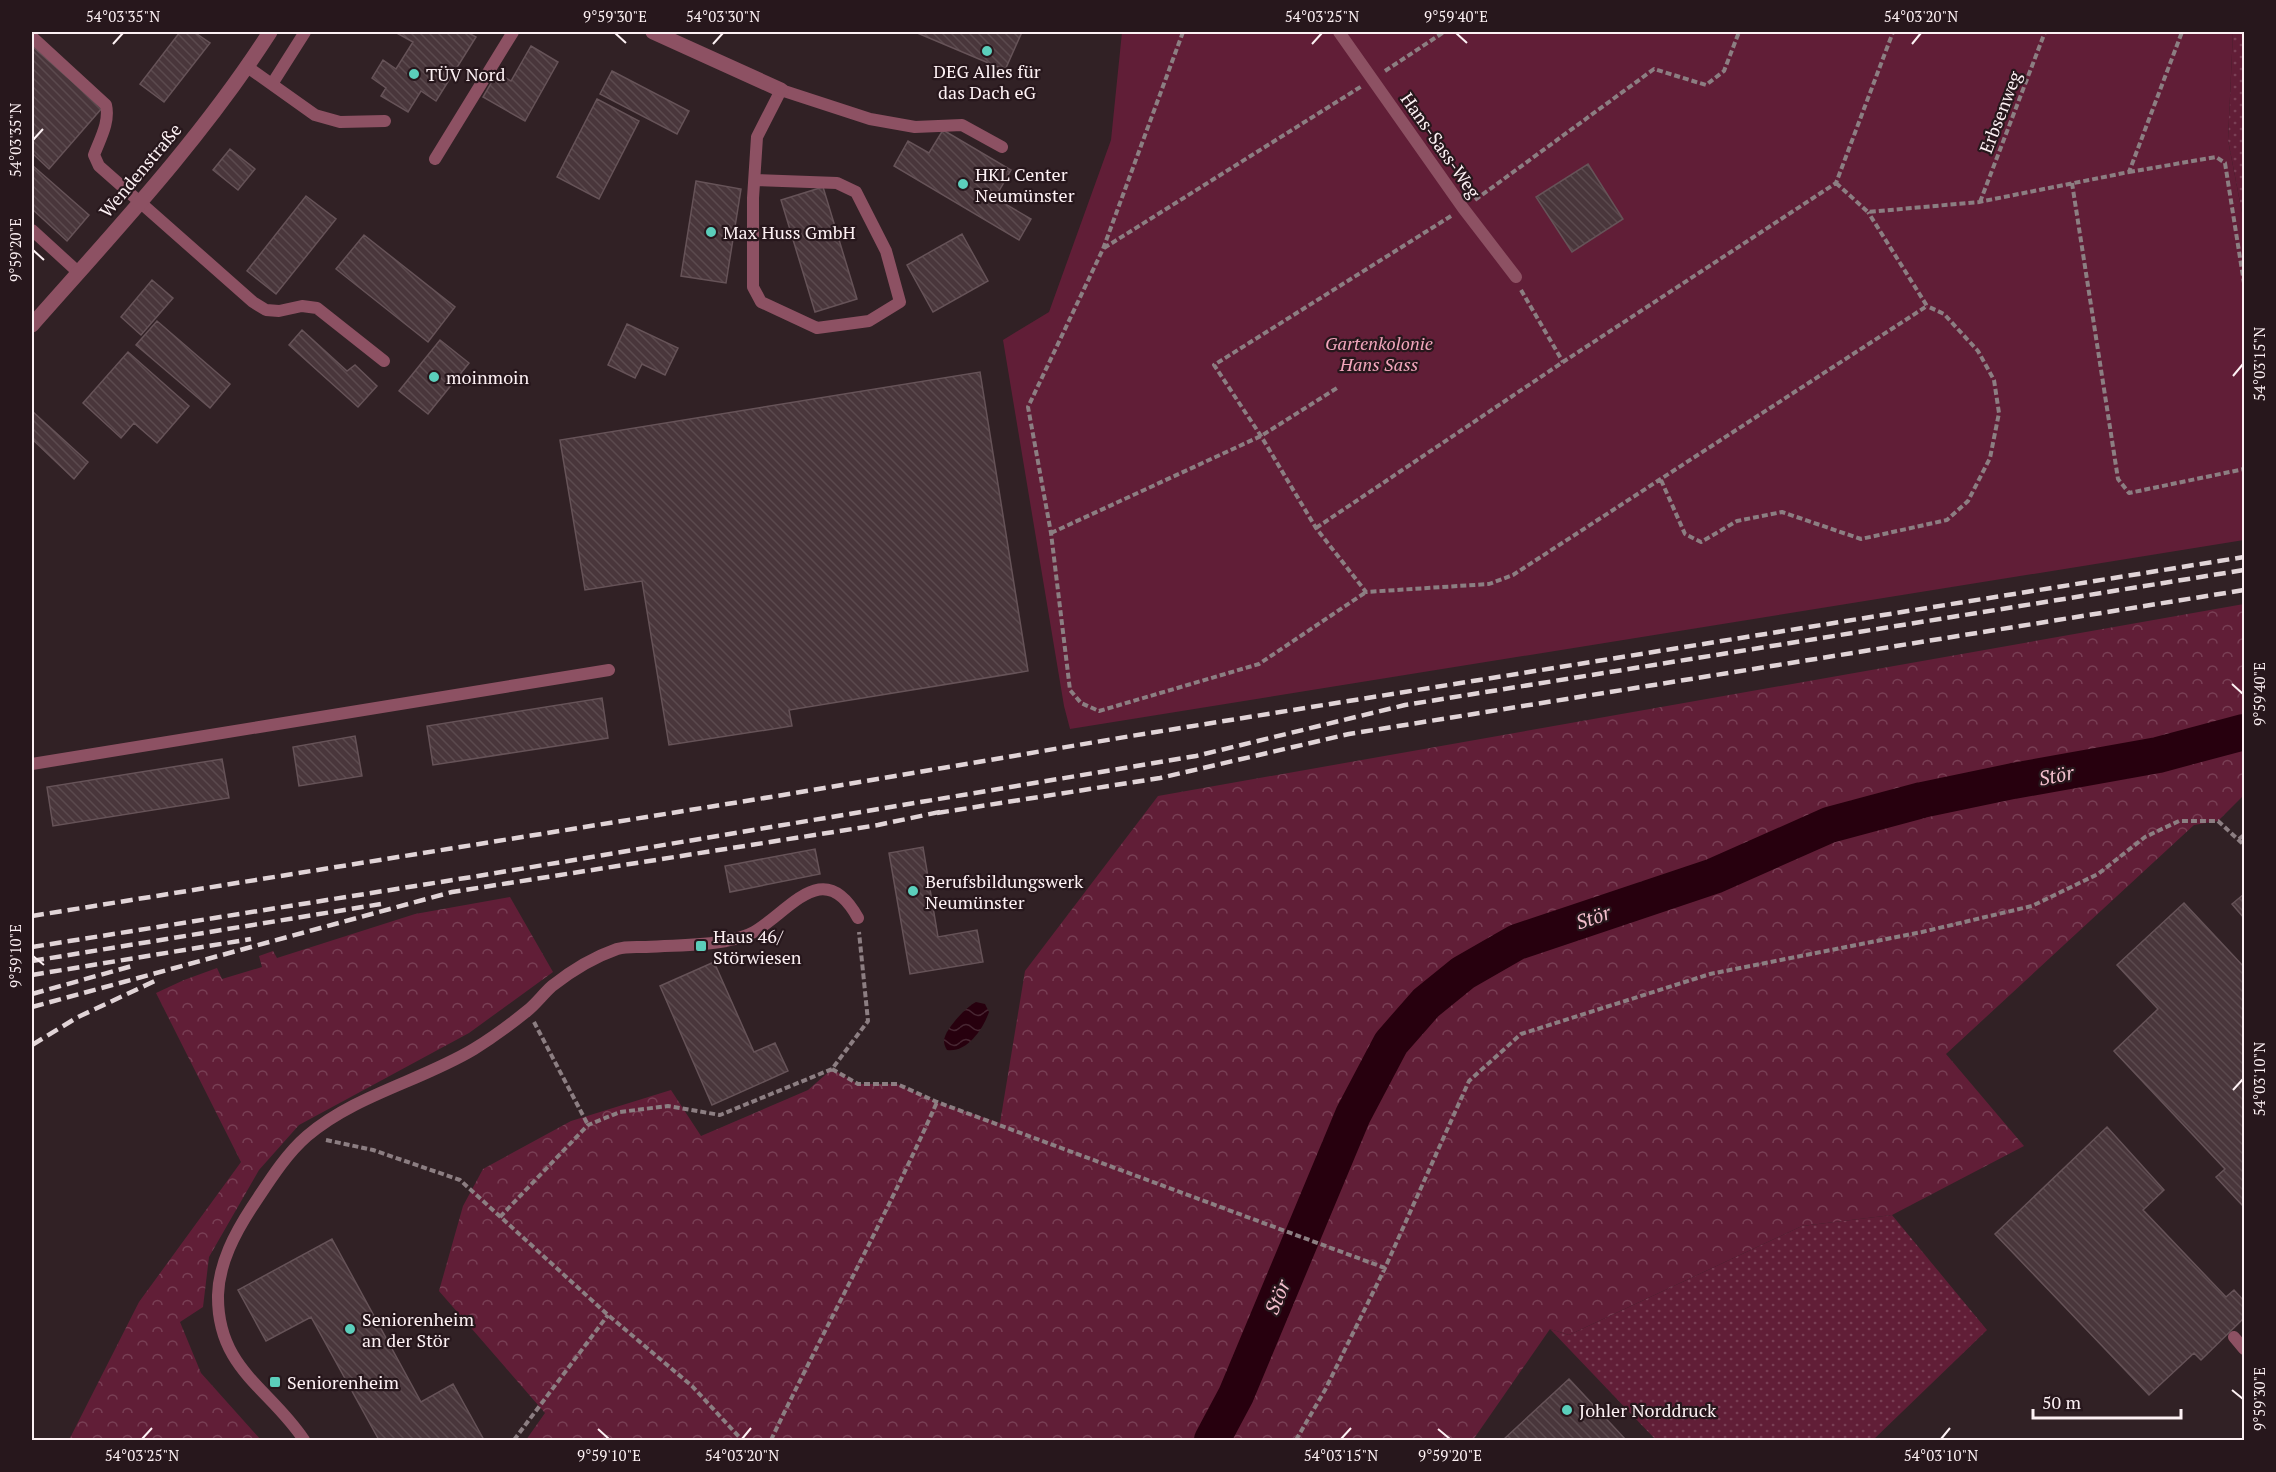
<svg xmlns="http://www.w3.org/2000/svg" width="2276" height="1472" font-family="'PT Serif',serif">
<style>
.grass{fill:url(#grass-dots)}
.forest{fill:url(#forest-crowns)}
.garden{fill:#611e37}
.water{fill:url(#water-waves)}
.lines{fill:none;stroke-linecap:round;stroke-linejoin:round}
.river{stroke:#27000e;stroke-width:36}
.building{fill:url(#building-back-hatch);stroke:#665358;stroke-width:1.5}
.path{stroke:#8c7e82;stroke-width:4;stroke-dasharray:6 3;stroke-linecap:butt}
.service{stroke:#8d5163;stroke-width:12}
.minor{stroke:#8d5163;stroke-width:15}
.rail{stroke:#e1d4d7;stroke-width:4.5;stroke-dasharray:12 6;stroke-linecap:butt}
.ticks{fill:none;stroke:#fdf1f4;stroke-width:2}
.poi-dot{fill:#5bcebb;stroke:#27171c;stroke-width:2}
.labels{text-anchor:middle;dominant-baseline:central;stroke-width:4.5;stroke-linejoin:round;paint-order:stroke}
.poi-label{font-size:18px;fill:#fdf1f4;stroke:#27171c;text-anchor:start}
.street-label{font-size:18px;fill:#fdf1f4;stroke:#27171c}
.park-label{font-size:18px;font-style:italic;fill:#f2a6bc;stroke:#27171c}
.water-label{font-size:20px;font-style:italic;fill:#f3bfcd;stroke:#27171c}
.neatline{fill:none;stroke:#fdf1f4;stroke-width:2}
.ticks-label{font-size:15px;text-anchor:middle;fill:#fdf1f4}
</style>
<defs>
<pattern id="grass-dots" width="8" height="8" patternUnits="userSpaceOnUse" patternTransform="scale(1.5)"><rect width="8" height="8" fill="#611e37"/><path d="M2 2h.1M6 6h.1" fill="none" stroke="#793f55" stroke-width="1.8" stroke-linecap="round"/></pattern>
<pattern id="forest-crowns" width="20" height="18" patternUnits="userSpaceOnUse" patternTransform="scale(1.5)"><rect width="20" height="18" fill="#611e37"/><path d="M2 6a3 3 0 1 1 6 0M12 15a3 3 0 1 1 6 0" fill="none" stroke="#793f55"/></pattern>
<pattern id="water-waves" width="16" height="10" patternUnits="userSpaceOnUse" patternTransform="scale(1.5)"><rect width="16" height="10" fill="#27000e"/><path d="M0 5q4-4 8 0t8 0" fill="none" stroke="#472632"/></pattern>
<pattern id="building-back-hatch" width="6" height="6" patternUnits="userSpaceOnUse" patternTransform="scale(1.5)"><rect width="6" height="6" fill="#49363b"/><path d="M-1 5l2 2M0 0l6 6M5-1l2 2" fill="none" stroke="#5b4a4e"/></pattern>
</defs>
<rect width="100%" height="100%" fill="#312125"/>
<path class="grass" d="M2233 32H2244V223L2228 140Z
M1892 1215 1987 1330 1873 1440H1656L1550 1329 1569 1335 1802 1226Z"/>
<path class="forest" d="M2244 604V795L2218 821 2194 825 1946 1054 2024 1146 1892 1215 1802 1226 1569 1335 1550 1329 1473 1440H526L545 1413 439 1291 463 1206 483 1169 571 1121 671 1090 701 1136 808 1090 832 1069 858 1084H897L937 1102 1000 1123 1025 971 1158 796Z
M510 897 553 972 469 1033 299 1125 259 1170 209 1257 203 1307 180 1322 201 1373 261 1440H69L139 1302 241 1162 156 993 184 980 217 968 222 979 262 967 259 956 273 951 277 958 415 914Z"/>
<path class="garden" d="M1122 32H2233L2228 140 2244 223V540L1070 729 1064 706 1003 340 1049 312 1111 140Z"/>
<path class="water" d="M976 1002 985 1004 989 1012C983 1029 967 1053 947 1050 945 1047 944 1044 944 1041 944 1030 967 1006 976 1002Z"/>
<g class="lines">
<path class="river" d="M1212 1440 1236 1395 1353 1115 1391 1043 1426 1003 1463 973 1517 942 1714 876 1829 825 1922 800 2013 781 2158 755 2244 732"/>
</g>
<path class="building" d="M180 32H194L210 43 164 102 140 84Z
M395 32 418 33 467 32 476 37 436 101 421 91 408 112 381 96 386 88 372 78 383 60 396 69 413 42Z
M915 32H1022L1005 70Z
M32 46 102 108 49 169 32 153Z
M531 46 558 62 525 121 483 97 497 73 511 81Z
M612 71 689 111 677 134 600 94Z
M597 99 639 121 599 199 557 177Z
M943 130 1011 170 995 198 1031 219 1019 240 894 166 908 141 929 153Z
M230 149 255 169 238 190 213 170Z
M1588 164 1623 219 1572 252 1536 197Z
M32 165 89 215 67 241 32 209Z
M696 181 741 189 726 283 681 276Z
M823 187 857 299 815 312 781 200Z
M306 196 336 219 276 294 247 271Z
M962 234 988 281 933 312 907 265Z
M364 235 455 307 428 342 336 269Z
M152 280 173 298 141 335 121 317Z
M157 321 230 384 210 408 136 345Z
M627 324 678 348 665 375 642 364 635 378 608 365Z
M302 330 347 371 355 365 377 386 358 407 289 345Z
M440 340 469 363 428 414 399 391Z
M128 352 189 406 157 443 134 423 121 438 83 403Z
M980 372 1028 671 789 710 792 726 669 745 642 581 585 590 560 440Z
M32 411 88 462 74 479 32 439Z
M602 698 608 738 433 765 427 726Z
M355 736 362 776 299 786 293 747Z
M222 759 229 798 53 826 47 787Z
M923 847 938 937 977 930 983 962 910 974 889 853Z
M815 849 820 874 730 892 725 866Z
M2244 894V918L2232 904Z
M2184 903 2244 967V1207L2216 1177 2225 1169 2114 1051 2158 1009 2117 965Z
M714 962 754 1052 775 1043 788 1071 712 1105 660 986Z
M2107 1127 2164 1190 2143 1210 2226 1297 2234 1290 2244 1301V1318L2201 1360 2194 1353 2149 1395 1995 1234Z
M332 1239 421 1402 453 1384 484 1440H379L311 1317 266 1341 238 1290Z
M1569 1379 1626 1440H1503Z"/>
<g class="lines">
<path class="path" d="M1183 32 1103 249 1028 407 1051 533 1070 690 1081 703 1099 711 1259 664 1366 592
M1385 71 1444 32
M2129 172 2216 157 2225 163 2244 283
M1836 183 1868 212 1979 202 2129 172 2182 32
M2072 183 2118 479 2129 493 2244 469
M1475 200 1654 69 1706 85 1724 71 1739 32
M1980 202 2045 32
M1451 216 1214 365 1261 436 1316 528 1366 592 1489 584 1513 575 1927 306 1868 212
M1104 248 1362 86
M1521 290 1563 362
M1661 480 1685 534 1701 542 1737 521 1782 512 1861 539 1947 520 1968 501 1990 458 1999 413 1994 380 1978 351 1944 314 1927 306
M1316 528 1563 362 1836 183 1893 32
M1051 533 1261 436 1337 388
M2239 839 2244 835
M534 1022 588 1125
M832 1069 858 1084H897L937 1102 1385 1268
M326 1140 373 1150 460 1180 608 1315 692 1386 742 1440
M500 1217 588 1125 620 1112 668 1106 720 1115 832 1069 868 1021 859 932
M514 1440 608 1315
M771 1440C825 1327 886 1217 937 1102
M1296 1440 1325 1390 1385 1268 1469 1081 1521 1034 1710 974 1922 932 2032 906 2098 874 2145 837 2179 821H2218L2244 845"/>
<path class="service" d="M1339 32 1463 208 1516 277
M32 37 106 105C110 122 100 139 94 155L99 166 253 302 266 310 279 311 302 306 317 308 384 361
M246 66 315 115 340 122 385 121
M272 84 305 32
M435 159 513 32
M755 180 837 183 856 192 886 251 900 302 869 321 817 328 761 302 753 287V198L757 137 781 90 870 119 915 127 962 125 1002 147
M32 230 78 272
M32 764 609 670
M2234 1337 2244 1349
M304 1440C270 1388 217 1369 218 1295 219 1263 235 1233 252 1207 268 1183 285 1155 307 1136 355 1095 421 1081 474 1049 492 1038 511 1024 527 1011 536 1004 543 994 552 986 571 971 594 957 617 949 626 946 637 947 646 947 673 945 700 946 726 941 735 939 747 936 754 932 791 910 824 856 858 918"/>
<path class="minor" d="M653 32 781 90
M32 325C115 231 202 138 270 32"/>
<path class="rail" d="M937 813 1160 778 1349 734 2244 590
M32 916 783 795 1131 736 2244 557
M32 947 478 876 1196 756 1405 705 2244 570
M32 961 381 904
M32 975 251 939
M32 994 132 966
M32 1007 452 892 878 825 944 811
M32 1045 78 1017 157 980"/>
</g>
<path class="ticks" d="M615 33 626 43M1456 33 1467 43M113 44 123 33M713 44 723 33M1312 44 1322 33M1912 44 1921 33M33 140 43 129M33 250 44 260M2233 376 2243 364M2232 684 2243 694M33 956 44 965M2233 1090 2243 1079M2232 1390 2243 1399M598 1429 609 1439M1438 1429 1450 1439M142 1439 152 1428M742 1439 751 1428M1341 1439 1351 1428M1941 1439 1950 1428"/>
<g class="poi-dot">
<circle cx="987" cy="51" r="6"/>
<circle cx="414" cy="74" r="6"/>
<circle cx="963" cy="184" r="6"/>
<circle cx="711" cy="232" r="6"/>
<circle cx="434" cy="377" r="6"/>
<circle cx="913" cy="891" r="6"/>
<rect x="695" y="940" width="12" height="12" rx="3"/>
<circle cx="350" cy="1329" r="6"/>
<rect x="269" y="1376" width="12" height="12" rx="3"/>
<circle cx="1567" cy="1410" r="6"/>
</g>
<g class="labels">
<g class="poi-label">
<text x="987" y="71" text-anchor="middle">DEG Alles für<tspan x="987" dy="21">das Dach eG</tspan></text>
<text x="426" y="74">TÜV Nord</text>
<text x="975" y="174">HKL Center<tspan x="975" dy="21">Neumünster</tspan></text>
<text x="723" y="232">Max Huss GmbH</text>
<text x="446" y="377">moinmoin</text>
<text x="925" y="881">Berufsbildungswerk<tspan x="925" dy="21">Neumünster</tspan></text>
<text x="713" y="936">Haus 46/<tspan x="713" dy="21">Störwiesen</tspan></text>
<text x="362" y="1319">Seniorenheim<tspan x="362" dy="21">an der Stör</tspan></text>
<text x="287" y="1382">Seniorenheim</text>
<text x="1579" y="1410">Johler Norddruck</text>
</g>
<g class="street-label">
<text transform="translate(2000 112) rotate(-69)">Erbsenweg</text>
<text transform="translate(1441 145) rotate(55)">Hans-Sass-Weg</text>
<text transform="translate(140 170) rotate(-50)">Wendenstraße</text>
</g>
<g class="park-label">
<text x="1379" y="343">Gartenkolonie<tspan x="1379" dy="21">Hans Sass</tspan></text>
</g>
<g class="water-label">
<text transform="translate(2056 775) rotate(-11)">Stör</text>
<text transform="translate(1593 917) rotate(-19)">Stör</text>
<text transform="translate(1277 1297) rotate(-67)">Stör</text>
</g>
</g>
<rect width="2276" height="1472" fill="none" stroke="#27171c" stroke-width="66"/>
<path d="M2033 1409v9h148v-9" fill="none" stroke="#fdf1f4" stroke-width="3"/>
<text x="2042" y="1409" font-size="18" fill="#fdf1f4" stroke="#27171c" stroke-width="4.5" paint-order="stroke">50 m</text>
<rect x="33" y="33" width="2210" height="1406" class="neatline"/>
<g class="ticks-label">
<text x="123" y="22">54°03'35"N</text>
<text x="615" y="22">9°59'30"E</text>
<text x="723" y="22">54°03'30"N</text>
<text x="1322" y="22">54°03'25"N</text>
<text x="1456" y="22">9°59'40"E</text>
<text x="1921" y="22">54°03'20"N</text>
<text transform="translate(16 140) rotate(-90)" y="5">54°03'35"N</text>
<text transform="translate(16 250) rotate(-90)" y="5">9°59'20"E</text>
<text transform="translate(2260 364) rotate(-90)" y="5">54°03'15"N</text>
<text transform="translate(2260 694) rotate(-90)" y="5">9°59'40"E</text>
<text transform="translate(16 956) rotate(-90)" y="5">9°59'10"E</text>
<text transform="translate(2260 1079) rotate(-90)" y="5">54°03'10"N</text>
<text transform="translate(2260 1399) rotate(-90)" y="5">9°59'30"E</text>
<text x="142" y="1461">54°03'25"N</text>
<text x="609" y="1461">9°59'10"E</text>
<text x="742" y="1461">54°03'20"N</text>
<text x="1341" y="1461">54°03'15"N</text>
<text x="1450" y="1461">9°59'20"E</text>
<text x="1941" y="1461">54°03'10"N</text>
</g>
</svg>
